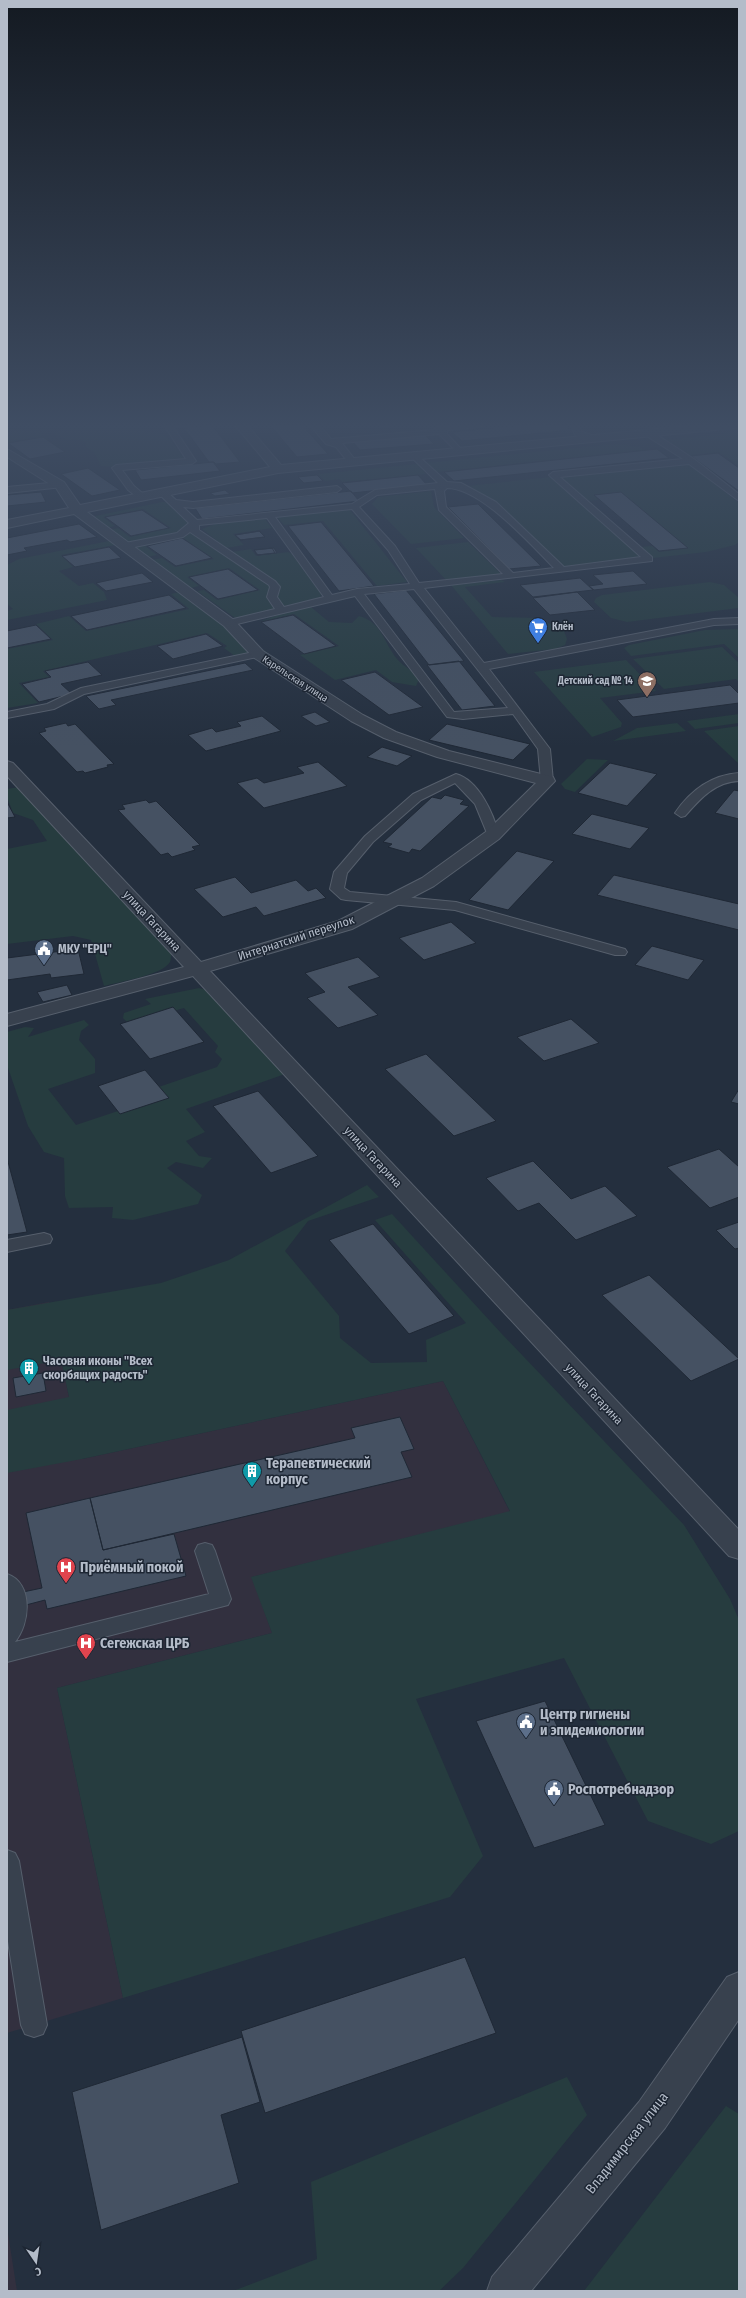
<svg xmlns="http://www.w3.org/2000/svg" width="746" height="2298" font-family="'Fira Sans Condensed',sans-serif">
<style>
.medical{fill:#32303f}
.green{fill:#263c3f}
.building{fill:#455162;stroke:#1f2835}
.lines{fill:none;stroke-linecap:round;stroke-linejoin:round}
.lane-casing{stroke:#565f6c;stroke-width:2}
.street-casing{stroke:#565f6c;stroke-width:2}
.lane{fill:#38414e;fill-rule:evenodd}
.street{fill:#38414e;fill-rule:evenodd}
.labels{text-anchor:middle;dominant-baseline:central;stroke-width:3;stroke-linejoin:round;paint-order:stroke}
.far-poi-label{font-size:10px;font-weight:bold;fill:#b4bcc9;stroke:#1d2633;text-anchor:start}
.far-street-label{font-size:10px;fill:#b4bcc9;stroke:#1d2633}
.street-label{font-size:12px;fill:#b4bcc9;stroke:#1d2633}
.poi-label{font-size:12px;font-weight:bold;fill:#b4bcc9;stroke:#1d2633;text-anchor:start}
.near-poi-label{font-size:14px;font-weight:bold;fill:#b4bcc9;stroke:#1d2633;text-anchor:start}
.near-street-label{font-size:14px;fill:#b4bcc9;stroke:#1d2633}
</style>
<rect width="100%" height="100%" fill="#242f3e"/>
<path class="medical" d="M49 1302 82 1459 443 1381 510 1512 252 1577 272 1633 57 1688 123 1998 7 2033V1310Z
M7 2227 17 2291H7Z"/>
<path class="green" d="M71 425H141L145 432C168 432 172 441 184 458L180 461 113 467 101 466 94 452 86 447V442L78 440H67L53 433Z
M35 430 39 431 42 436 7 443V432Z
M739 432V466L719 452 690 455 666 440Z
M616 444 640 447 643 450 436 472 426 463Z
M688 463 739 503V542L735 545 706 552 653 558 641 547 652 546 659 552 688 548 621 492 594 495 598 500 585 501 559 476Z
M417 464 426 474 342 482 340 479 325 481 318 474Z
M551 477 642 558 568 567 561 565 499 504 467 486Z
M431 491 434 507 464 538 411 544 372 504 378 497Z
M162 502H169L189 523 174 534 128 544 110 530 118 528 130 537 171 528 143 509 103 517 115 526 107 528 91 517Z
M349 509 407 582 377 586 323 521 284 525 277 517Z
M264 518 272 528 233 534 244 545 226 548 202 529 220 522Z
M190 530 268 583 270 587 267 598 275 609 238 620 197 591 204 590 217 600 260 590 229 568 187 577 199 586 191 588 152 560 162 558 175 567 214 559 183 538 145 546 157 555 147 557 132 547Z
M109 541 115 545 61 555 73 567 59 571 79 586 93 583 104 592 107 600 7 620V611L13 609 7 604V565L19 559Z
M468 542 501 574 447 581 416 548Z
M251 549 256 556 288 552 292 554 321 594 320 598 284 606 277 598 280 587 277 582 232 552Z
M501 580 505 582 465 587 492 617 539 618 564 631 567 639 565 645 555 649 508 654 451 585Z
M710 582 724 585 739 598V608L627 622 611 618 594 602 596 598 602 595Z
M179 592 268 653 239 659 224 648 227 646 207 633 43 671 49 677 19 683 38 703 7 708V649L53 640 36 624 69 616 86 631 189 609 171 594Z
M311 607 329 622 352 623 359 616C382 622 384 643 397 659 403 666 413 671 420 677L416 686 392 682 376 670 335 680 300 655 339 646 294 614 259 622 285 612Z
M739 629V658L724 644 631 656 624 648 629 645 705 630Z
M722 647 739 663V682L736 679 664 689 633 659Z
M626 660 656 691 600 698 622 723 621 727 592 737 534 672Z
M739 714V723L695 729 687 721Z
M677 723 686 731 613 741 637 728Z
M739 726V764L704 731Z
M587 759 608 760 575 792 565 789 561 784Z
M19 787 171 953C171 956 171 960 170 962 163 975 118 982 104 986L91 940 73 936 7 944V849L47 841 33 820 13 813 7 797V789Z
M199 988 211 991 288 1073 186 1109 205 1132 186 1141 199 1156 212 1158 203 1168 176 1162 167 1168 202 1195 198 1204 133 1220 112 1218 113 1207 69 1208 65 1196 64 1158 44 1152 28 1126 7 1065V1032L25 1027 34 1028 28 1037 84 1020 89 1025 81 1031 79 1040 95 1059V1073L48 1089 76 1125 148 1101 150 1090 217 1067 222 1059 215 1052 218 1046 184 1008 129 1024 123 1018 124 1013 151 1004 145 999Z
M367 1185 379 1197 308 1221 285 1251 339 1316 340 1338 371 1363 427 1362 426 1340 466 1323 375 1220 392 1214 501 1333 684 1525 730 1599 739 1620V1831L711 1844 648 1821 564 1658 416 1699 483 1856 450 1897 123 1998 57 1688 272 1633 251 1577 510 1511 443 1381 82 1459 7 1473V1410L69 1397 61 1360 7 1370V1310L161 1283 229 1260Z
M567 2077 587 2115 463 2268 439 2291H233L317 2259 311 2182Z
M726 2106 739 2114V2291H584Z"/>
<path class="building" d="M172 425H203L204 426 175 429Z
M212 425 240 462 216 464 214 462H209L184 428Z
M270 425H302L328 454 297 457Z
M379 425H406L382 428Z
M525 425H564L571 430 462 441 452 432Z
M425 435 434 444 360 450 352 441Z
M43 437 65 452 30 459 8 443Z
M657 449 669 458 454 481 444 472Z
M718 453 739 468V491L691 456Z
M213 462 220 471 141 480 135 470Z
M88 468 120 490 92 496 61 474Z
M317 475 323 481 304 483 298 477Z
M418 475 427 485 352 493 342 483Z
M225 490 230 494 215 496 210 493Z
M351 491 359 501 202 519 195 508Z
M41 492 46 502 7 506V495Z
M621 492 688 548 659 551 594 495Z
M478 504 541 566 509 569 448 507Z
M142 510 169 528 131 536 105 517Z
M321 522 374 586 339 591 288 526Z
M79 524 97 537 70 542 67 540 24 548 27 551 7 555V538Z
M259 531 265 537 240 540 235 535Z
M260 531 265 537 241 540 235 535Z
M182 538 212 558 176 566 147 546Z
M109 547 121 558 75 567 62 556Z
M272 548 275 553 258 555 254 550Z
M274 548 277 553 257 555 254 550Z
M228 569 258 590 218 599 189 577Z
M633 571 647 584 594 590 589 586 603 584 593 575Z
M142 573 153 582 106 591 96 583Z
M580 578 593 590 533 597 520 585Z
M406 590 464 661 429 665 374 594Z
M577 592 595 610 550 615 533 598Z
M169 595 186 608 87 630 71 616Z
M293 615 336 646 304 654 261 622Z
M36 625 51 639 7 648V631Z
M206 634 223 646 173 659 157 646Z
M459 661 495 706 462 710 427 665Z
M88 662 102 675 61 684 72 694 39 702 22 684 51 677 45 671Z
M245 663 253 670 111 700 116 705 99 709 86 696Z
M375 672 423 707 389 715 341 680Z
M730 685 739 694V703L633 717 617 700Z
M315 712 330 722 316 726 301 716Z
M262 716 281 731 206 751 188 735 212 728 216 732 241 726 237 722Z
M66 723 68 726 75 724 114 764 107 765 108 767 85 773 83 771 77 772 39 733 46 731 44 728Z
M447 724 530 744 513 760 429 740Z
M382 747 412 756 397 766 367 757Z
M318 762 347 786 264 808 237 783 257 778 264 783 304 773 297 767Z
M610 763 657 774 627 806 578 793Z
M734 790 739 791V819L715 813Z
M445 795 464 800 460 804 469 806 420 851 412 849 409 853 388 847 392 844 383 842 432 797 441 799Z
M146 800 149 803 156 801 200 845 192 847 195 850 172 857 168 853 161 855 118 810 125 809 122 805Z
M7 802 15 817 7 818Z
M592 814 649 828 630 849 572 834Z
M517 851 554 861 508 910 469 900Z
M614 875 739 904V930L597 895Z
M235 877 251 893 296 880 308 891 316 888 326 898 264 916 256 907 223 917 194 889Z
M451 922 476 943 424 960 399 938Z
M652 946 704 960 688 980 635 965Z
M78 949 84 974 51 978 50 974 7 980V958Z
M358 957 380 977 348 987 378 1015 338 1028 307 998 325 992 305 973Z
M67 985 72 995 43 1002 37 992Z
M173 1007 204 1042 150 1059 120 1024Z
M571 1019 599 1043 544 1061 517 1037Z
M426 1054 496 1121 454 1136 385 1069Z
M145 1070 169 1098 120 1114 98 1086Z
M739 1089V1104L731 1102Z
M258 1091 318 1156 271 1173 213 1106Z
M719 1149 739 1167V1197L710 1208 667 1167Z
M7 1158 27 1232 7 1235Z
M533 1161 571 1199 605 1186 637 1216 576 1240 539 1203 518 1211 486 1178Z
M739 1222V1248L735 1249 716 1230Z
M373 1224 454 1316 409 1334 329 1240Z
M649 1275 739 1359 691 1381 602 1295Z
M43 1373 46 1391 16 1397 13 1378Z
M400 1417 414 1449 401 1452 412 1477 103 1550 90 1498 355 1438 351 1428Z
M90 1498 103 1550 174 1534 186 1576 47 1609 45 1600 26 1605 23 1592 42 1588 26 1513Z
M545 1701 605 1825 534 1848 476 1721Z
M465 1957 496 2033 265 2113 241 2031Z
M242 2037 260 2102 221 2115 239 2183 101 2230 72 2092Z"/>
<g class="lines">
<g class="lane-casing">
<path id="lane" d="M164 425H172L196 461 192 464 122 470 134 486 148 498 141 500 128 490 112 468 116 465 186 459Z
M310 425H319L331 439 434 430 440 425H483L479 427 447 430V434L463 451 459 454 439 434 342 443 356 461 352 464 349 463 336 447 326 444Z
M570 425H578L582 432 600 438 596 440 576 436Z
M645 431H651L694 459 739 494V501L689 464 560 477 652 557V561L424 588 484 663 714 619 739 618V624L714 625 489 669 550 749 553 781 547 785 541 781 538 749 513 714 463 719 447 717 355 596 229 626 225 625V621L275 609 267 597 270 587 269 585 190 532 183 537 125 549 120 546 125 543 177 533 189 523 161 496V492H167L176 500 193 502 337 486 341 489 337 492 193 508 183 507 197 520 352 504 375 490 438 483 411 457 410 455 414 452 447 482 461 483 496 502 564 567 641 557 549 475 553 472 683 459 645 435ZM447 488C481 488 530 544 554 568L513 573 446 507 444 491ZM435 489 439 510 503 574 419 583 395 546 359 507 377 495ZM352 509 388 550 410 584 357 589 332 595 275 517ZM267 518 324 597 284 607 277 597 280 587 275 581 199 530V525ZM414 589 508 708 454 712 364 594Z
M60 482 64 485 63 487 7 493V487Z
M258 651 262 652V656L84 694 54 709 7 718V712L47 704 81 688Z
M739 773V781C715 782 701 798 685 816L681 817 675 813C690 791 711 775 739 773Z
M456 774C479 780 494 815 499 835L497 838H489L475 804 455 783 421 800 373 842 347 873 344 888 350 892 456 902 625 949 627 952 625 955H615L455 910 346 900 341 899 330 889 334 872 365 836 413 794Z
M44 1233 50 1235 52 1239 50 1243 7 1252V1240Z
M205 1543 212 1545 215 1551 231 1599 228 1605 7 1662V1574C34 1583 30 1624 15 1642L209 1594 195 1551 198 1545Z
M7 1850 15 1853 19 1861 47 2025 43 2034 34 2037 25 2034 21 2025 7 1935Z"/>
</g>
<g class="street-casing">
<path id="street" d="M235 425H247L281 465 698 425H739V427L735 428 278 473 87 512 234 620 263 651 363 715 396 732 449 751 553 777 555 781 499 839 434 886 352 929 210 971 739 1530V1559L729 1556 193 976 7 1026V1014L184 967 7 776V761L13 763 201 962 338 921 422 878 487 831 536 783 437 757 384 738 351 721 253 657 224 626 74 514 7 528V520L69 508 56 488 7 457V449L64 482 80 505 270 467Z
M739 1972V2019L665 2128 531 2291H487L492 2277 639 2102 727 1977Z"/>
</g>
<use href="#lane" class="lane"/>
<use href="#street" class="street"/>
</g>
<linearGradient id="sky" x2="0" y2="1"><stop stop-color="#141a22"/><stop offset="0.57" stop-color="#3f4d63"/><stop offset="1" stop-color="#3f4d63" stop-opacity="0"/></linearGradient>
<rect width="746" height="747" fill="url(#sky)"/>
<defs>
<g id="supermarket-pin" transform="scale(1)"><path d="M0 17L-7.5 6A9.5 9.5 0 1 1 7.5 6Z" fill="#3f7fe0" stroke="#1d2633"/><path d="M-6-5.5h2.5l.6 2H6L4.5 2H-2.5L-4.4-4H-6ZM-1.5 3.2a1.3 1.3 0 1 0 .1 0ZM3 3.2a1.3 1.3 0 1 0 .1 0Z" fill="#fff"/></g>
<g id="school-pin" transform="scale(1)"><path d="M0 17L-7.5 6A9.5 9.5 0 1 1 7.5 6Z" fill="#8d6e63" stroke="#1d2633"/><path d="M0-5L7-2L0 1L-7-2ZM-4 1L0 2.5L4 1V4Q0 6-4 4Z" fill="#fff"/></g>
<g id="civic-pin" transform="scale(1)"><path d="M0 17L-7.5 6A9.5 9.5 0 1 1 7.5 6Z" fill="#5c6f8a" stroke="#1d2633"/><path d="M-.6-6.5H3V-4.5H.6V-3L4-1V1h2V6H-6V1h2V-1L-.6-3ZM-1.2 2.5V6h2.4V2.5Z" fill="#fff"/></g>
<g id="building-pin" transform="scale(1)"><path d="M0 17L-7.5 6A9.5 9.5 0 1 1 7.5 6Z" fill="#0f9aa8" stroke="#1d2633"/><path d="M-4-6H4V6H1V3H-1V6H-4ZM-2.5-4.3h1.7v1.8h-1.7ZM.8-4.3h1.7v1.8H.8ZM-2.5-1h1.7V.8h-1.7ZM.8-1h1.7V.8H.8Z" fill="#fff"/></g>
<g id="hospital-pin" transform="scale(1)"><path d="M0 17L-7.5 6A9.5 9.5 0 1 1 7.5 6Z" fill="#e0444e" stroke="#1d2633"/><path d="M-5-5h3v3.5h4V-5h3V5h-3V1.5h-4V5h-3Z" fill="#fff"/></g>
</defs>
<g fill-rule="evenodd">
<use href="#supermarket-pin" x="538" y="627"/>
<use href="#school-pin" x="647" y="681"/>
<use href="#civic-pin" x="44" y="949"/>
<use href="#building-pin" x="29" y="1368"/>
<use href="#building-pin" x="252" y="1471"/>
<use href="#hospital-pin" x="66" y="1567"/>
<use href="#hospital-pin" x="86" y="1643"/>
<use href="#civic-pin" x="526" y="1722"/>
<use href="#civic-pin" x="554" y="1789"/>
</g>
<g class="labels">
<g class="far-poi-label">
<text x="552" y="627">Клён</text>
<text x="633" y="681" text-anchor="end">Детский сад № 14</text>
</g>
<g class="far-street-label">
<text transform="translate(295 679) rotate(33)">Карельская улица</text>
</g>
<g class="street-label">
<text transform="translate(152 921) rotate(47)">улица Гагарина</text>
<text transform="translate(296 938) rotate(-18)">Интернатский переулок</text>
<text transform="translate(373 1157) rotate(47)">улица Гагарина</text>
<text transform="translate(594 1394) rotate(47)">улица Гагарина</text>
</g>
<g class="poi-label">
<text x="58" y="949">МКУ "ЕРЦ"</text>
<text x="43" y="1361">Часовня иконы "Всех<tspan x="43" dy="14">скорбящих радость"</tspan></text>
</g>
<g class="near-poi-label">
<text x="266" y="1463">Терапевтический<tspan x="266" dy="16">корпус</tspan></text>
<text x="80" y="1567">Приёмный покой</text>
<text x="100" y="1643">Сегежская ЦРБ</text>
<text x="540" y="1714">Центр гигиены<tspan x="540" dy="16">и эпидемиологии</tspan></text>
<text x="568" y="1789">Роспотребнадзор</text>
</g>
<g class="near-street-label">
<text transform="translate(627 2143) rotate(-52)">Владимирская улица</text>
</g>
</g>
<rect width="746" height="2298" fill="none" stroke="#b4bcc9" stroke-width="16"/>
<g transform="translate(36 2262) rotate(167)" stroke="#1d2633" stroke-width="3" paint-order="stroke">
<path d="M0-3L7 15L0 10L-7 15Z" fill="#b4bcc9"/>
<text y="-6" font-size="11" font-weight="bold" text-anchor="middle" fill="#b4bcc9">С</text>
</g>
</svg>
